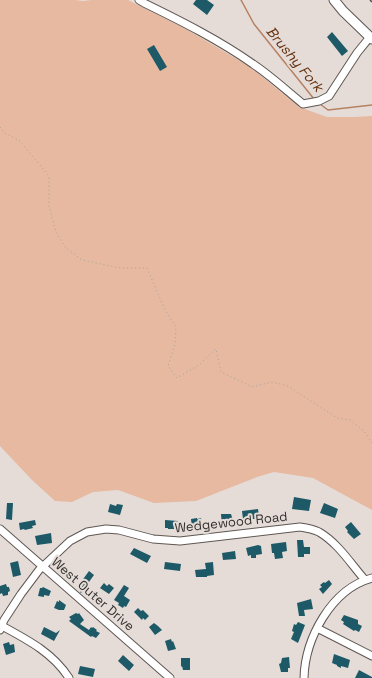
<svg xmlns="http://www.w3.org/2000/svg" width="372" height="678" font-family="'Space Grotesk',sans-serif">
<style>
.green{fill:#e6b9a0}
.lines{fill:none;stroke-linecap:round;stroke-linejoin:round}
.stream{stroke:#b78162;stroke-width:1.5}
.building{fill:#1d5966}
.minor-casing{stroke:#5e5753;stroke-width:9}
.major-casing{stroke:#5e5753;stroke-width:11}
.path{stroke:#a9a29e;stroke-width:1;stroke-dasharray:1 3;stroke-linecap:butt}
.minor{stroke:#fff;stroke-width:7}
.major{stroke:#fff;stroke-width:9}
.rail{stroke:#4c4846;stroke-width:1.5;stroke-dasharray:6 3;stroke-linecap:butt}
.labels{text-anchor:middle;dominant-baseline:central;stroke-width:4;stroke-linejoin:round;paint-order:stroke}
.street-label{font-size:13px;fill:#322f2d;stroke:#e5dcd8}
.water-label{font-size:14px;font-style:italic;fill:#64300d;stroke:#e5dcd8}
</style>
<rect width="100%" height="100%" fill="#e5dcd8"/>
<path class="green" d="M0 0H75L83 1 92 0H128L186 29 242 62 254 70 299 107 327 117H354L372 116V510L313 478 274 472 257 477 196 501 154 503 118 490 93 492 72 502 55 501 32 480 0 446Z"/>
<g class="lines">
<path class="stream" d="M241 0 254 24 314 99
M320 104 328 110 372 105"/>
</g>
<path class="building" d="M196 0H207L214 5 207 15 193 4Z
M332 32 348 51 342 56 327 37Z
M154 45 167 67 160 71 147 49Z
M294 497 311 500 309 511 292 509Z
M7 503H13L12 520 6 519Z
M324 503 338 509 335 518 320 513Z
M110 504 116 506 117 504 123 505 120 515 108 512Z
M258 509 259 516H255V519H243L242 511Z
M221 514H231L234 524H226V527H222Z
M197 518V519L201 518 203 528 192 530 191 519Z
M35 520 36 525 32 526 33 528 25 530 24 529 20 530 19 523Z
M165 520 178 521 177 529H168V528H165Z
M351 522 361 534 354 539 347 532 348 531 345 527Z
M51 533 52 543 37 545 35 536Z
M297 540H303L304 547H310V554H304V557H298Z
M286 542 287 551 282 552 283 558 275 559 274 553H272L271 544Z
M258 545 261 546 262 554 256 555V558H251V555L248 556 246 548Z
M134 548 151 556 147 563 130 554Z
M235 551 236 559 223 560 222 553Z
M18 561 21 575 13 577 10 563Z
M165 562 181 564 180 571 164 569Z
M213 562 214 575 207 576V577H196L195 570 206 569 205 563Z
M89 571 94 575 81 593 80 592 83 584 81 582Z
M329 580 332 584 323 594 319 589 322 587 320 585 324 582 325 583Z
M104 583 107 586 109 584 114 588 109 594 100 588Z
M6 584 7 587H9L10 591 8 592V595L3 596 2 593 0 594V586Z
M124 585 129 588 124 596 130 600 126 607 124 606 123 608 118 605 119 603 114 600Z
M43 587 51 591 49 596 44 595V597L38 596 40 588H42Z
M311 599 313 609 304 610 305 616H299L297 603Z
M59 600 66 605 64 610H59L54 608 57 601 59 602Z
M138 608 141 611 143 610 149 616 145 620 143 618 142 620 134 612Z
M76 613 78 614 79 613 84 620 80 624 89 630 91 627 92 628 93 627 97 630 96 631 100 633 96 638 92 636 91 637 69 621 71 619 69 617Z
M344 615 358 620V624L362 626 359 632 355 630 354 631 343 624 344 622 341 620Z
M298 622 305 625 298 643 291 639 294 632 292 631 294 624 296 625Z
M154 623 158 626 162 630 155 635 149 627Z
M44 627 56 633 60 630 54 641 41 634Z
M171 639 172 642 173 641 176 649 168 651 165 641Z
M9 642 10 645 14 644 15 652 6 655 3 644Z
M334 654 350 660 348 668 341 666V668L337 666V665L332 663Z
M123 655 134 665 129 671 118 661Z
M289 657 290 668H288V672H281L279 664 281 663 282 658Z
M181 658H190V670H183L182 666 181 667Z
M80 666 95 669 93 677 78 674Z
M359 670 372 677V678H355Z"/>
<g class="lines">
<g class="minor-casing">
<path id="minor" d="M139 0 144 3C181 21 219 40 253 64 271 76 287 91 303 104L319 101 329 96 357 53 370 37
M0 529 170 678
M2 626C28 640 53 653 69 678
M317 628 372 656
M0 630 4 620 21 594 39 570 70 541 87 532 106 529 119 530 153 539 180 541 300 527C307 528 313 529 319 532 338 543 351 564 365 580
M304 678C305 639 331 589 372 578"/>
</g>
<g class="major-casing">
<path id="major" d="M334 0 343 11 372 39"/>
</g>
<path class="path" d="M0 127 5 133 20 141 49 176V206L56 232 65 247 82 260 120 268H147L165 310 176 327 175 344 168 366 177 378 199 365 216 349 221 372 252 387 272 382 288 386 337 418 350 420 365 432 372 443"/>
<use href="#minor" class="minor"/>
<use href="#major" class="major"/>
<path class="rail" d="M370 0 372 2"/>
</g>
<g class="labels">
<g class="street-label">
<text transform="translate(231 522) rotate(-6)">Wedgewood Road</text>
<text transform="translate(93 594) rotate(41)">West Outer Drive</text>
</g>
<g class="water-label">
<text transform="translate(295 59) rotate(50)">Brushy Fork</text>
</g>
</g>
</svg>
